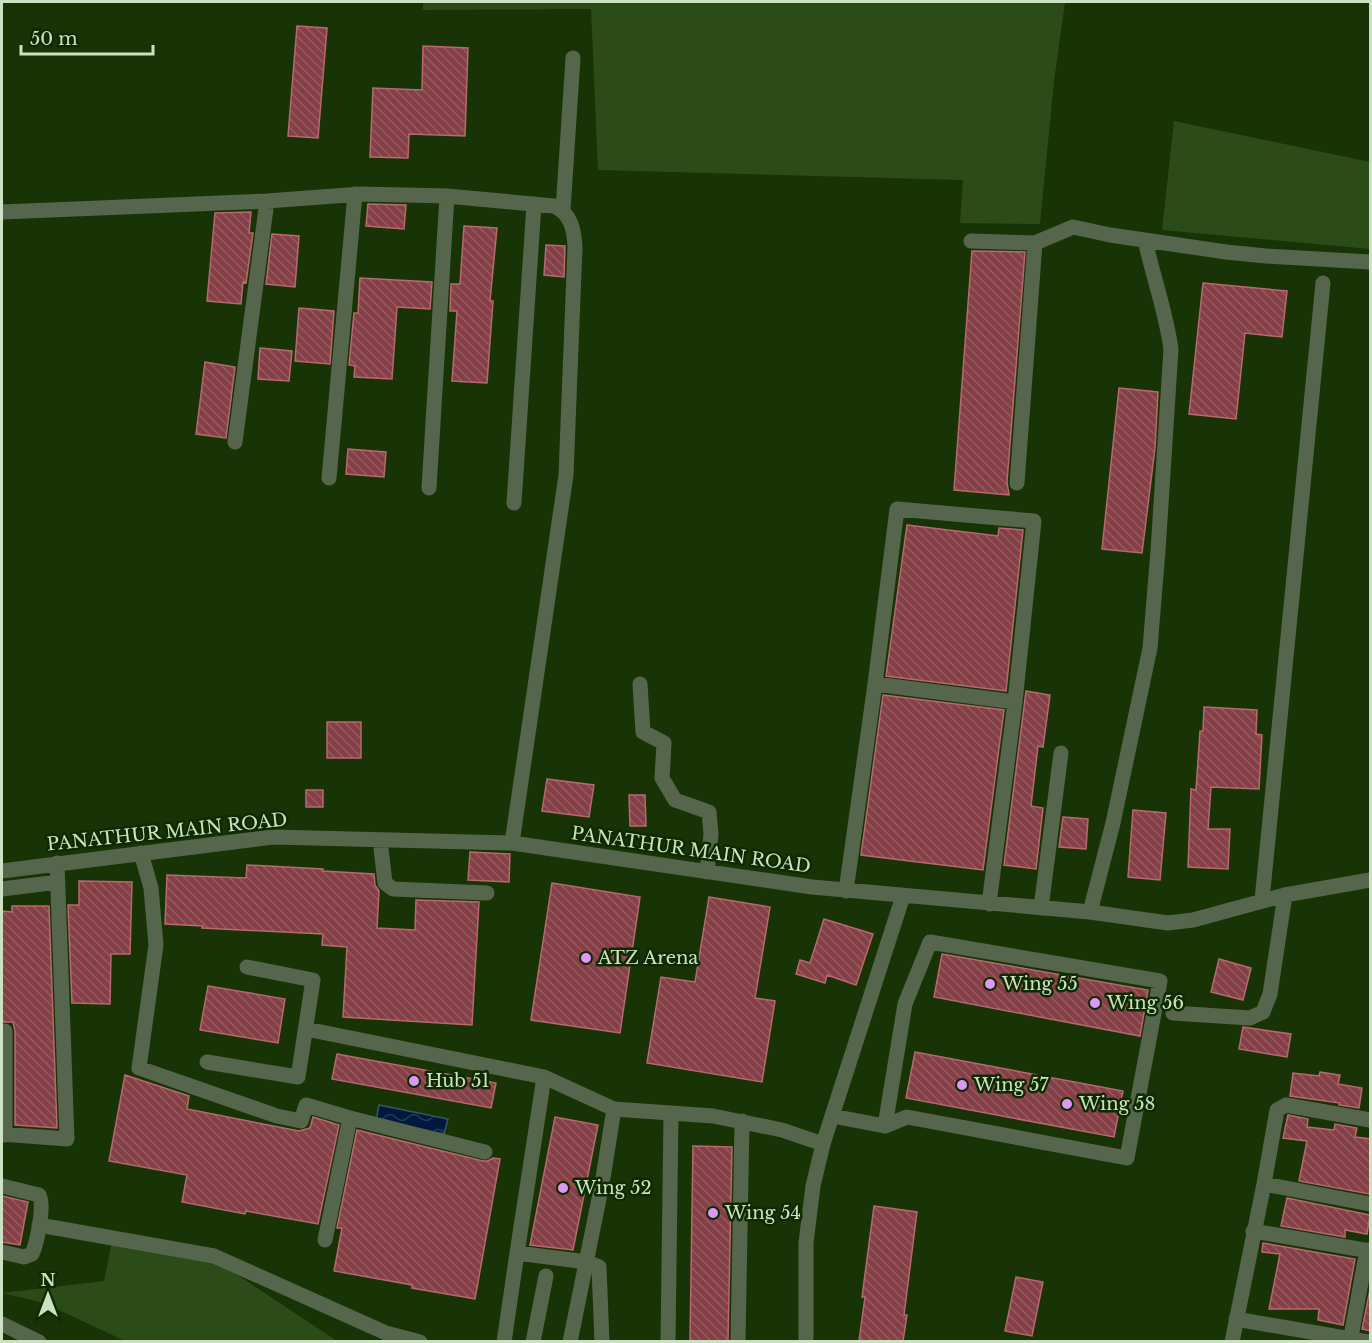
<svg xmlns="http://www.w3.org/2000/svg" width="1372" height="1343" font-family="'Libre Baskerville',serif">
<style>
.green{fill:#2b4c18}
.water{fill:url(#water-waves);stroke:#3d5565;stroke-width:1.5}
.building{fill:url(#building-back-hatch);stroke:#b6696f;stroke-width:1.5}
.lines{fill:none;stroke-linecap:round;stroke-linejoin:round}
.minor{stroke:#55664d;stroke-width:15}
.poi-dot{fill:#db99f5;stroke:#0e2a00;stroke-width:2}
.labels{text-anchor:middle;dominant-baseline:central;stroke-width:5;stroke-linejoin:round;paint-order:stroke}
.street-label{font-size:18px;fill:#cbe1c1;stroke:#0e2a00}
.poi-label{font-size:18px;fill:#cbe1c1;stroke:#0e2a00;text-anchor:start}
</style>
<defs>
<pattern id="water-waves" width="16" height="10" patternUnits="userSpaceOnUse" patternTransform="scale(1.5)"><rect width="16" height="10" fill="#00193d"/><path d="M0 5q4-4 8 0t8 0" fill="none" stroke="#243a57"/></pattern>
<pattern id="building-back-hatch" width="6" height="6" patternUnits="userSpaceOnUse" patternTransform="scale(1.5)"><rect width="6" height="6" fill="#853f46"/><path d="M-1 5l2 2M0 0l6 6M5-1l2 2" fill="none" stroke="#955a5f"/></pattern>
</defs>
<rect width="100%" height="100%" fill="#183406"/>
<path class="green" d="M423 2H1065L1054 81 1040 224 960 223 963 180 598 170 591 9 423 10Z
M1174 121 1370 162V249L1162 230Z
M112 1242 215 1260 337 1341H125L44 1303 2 1293 104 1281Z"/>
<path class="water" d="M379 1105 448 1119 444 1134 376 1121Z"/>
<path class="building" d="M297 26 327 28 318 138 288 136Z
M423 46 468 48 465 136 409 134 408 158 370 157 373 88 422 90Z
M368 204 406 205 404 229 366 226Z
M251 212 249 233H253L246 283 243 282 241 304 207 301 215 213Z
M464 226 497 228 490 301H493L487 383 452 381 457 311H450L451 284H460Z
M272 234 299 236 295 287 266 284Z
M546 245 565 246 564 277 544 275Z
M972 251 1025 252 1007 482 1009 495 954 490Z
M360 278 432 282 430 309 397 307 392 379 354 377 355 366 349 365 354 313H358Z
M1203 283 1287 291 1282 337 1245 333 1236 419 1189 414Z
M299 308 334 311 330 364 295 361Z
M260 348 292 351 289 381 258 379Z
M205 362 235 367 226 438 196 434Z
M1119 388 1158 392 1155 448 1142 553 1102 549Z
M348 449 386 452 384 477 346 474Z
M907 525 998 536 999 528 1023 530 1006 691 886 676Z
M1026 691 1050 695 1043 747 1038 746 1031 806 1043 808 1036 869 1004 865Z
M883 695 1004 710 983 870 861 855Z
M1204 707 1257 710 1256 734 1262 735 1259 789 1211 787 1208 829H1230L1228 869 1188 867 1191 789 1196 790 1200 731H1203Z
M327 722H361V758H327Z
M547 779 594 785 589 817 542 811Z
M306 790H323V807H306Z
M629 795H645L646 826H630Z
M1133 810 1166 813 1160 880 1128 877Z
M1063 817 1088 819 1086 849 1059 847Z
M470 852 510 854 509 882 468 880Z
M247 865 323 869V871L374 874 375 885 379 891 377 928 415 930 416 900 479 902 472 1025 343 1017 347 947 322 945 323 934 202 928 203 926 165 924 167 875 246 878Z
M79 881 132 882 130 954H111L110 1004 72 1003 68 905H79Z
M552 883 640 897 620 1033 531 1020Z
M709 897 770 907 755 998 775 1001 762 1082 647 1063 661 977 695 982Z
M12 906H49L57 1128 15 1125V1031L13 1022H2V911L12 912Z
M824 919 873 934 856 985 827 975 825 983 796 974 800 960 810 963Z
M942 954 1148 990 1140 1036 934 997Z
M1219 959 1251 968 1243 1000 1211 992Z
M208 986 285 999 278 1043 200 1030Z
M1243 1027 1291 1034 1287 1057 1239 1049Z
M915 1052 1123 1091 1114 1137 906 1098Z
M337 1054 496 1083 491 1108 332 1079Z
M1320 1072 1340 1075 1338 1084 1362 1088 1359 1108 1339 1105 1340 1103 1290 1096 1293 1073 1319 1076Z
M125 1075 189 1096 187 1109 299 1131 310 1128 313 1117 339 1125 318 1224 246 1211 245 1214 182 1202 187 1175 109 1161Z
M1288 1115 1308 1119 1307 1127 1334 1130 1335 1124 1357 1128 1355 1137 1371 1139V1183L1369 1194 1299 1181 1307 1141 1283 1138Z
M555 1117 598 1125 573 1250 530 1245Z
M357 1130 483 1161H488L493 1158 500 1159 475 1299 412 1288V1285L334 1271 342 1228H337Z
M693 1146 732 1147 728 1341H690Z
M2 1196 28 1202 20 1245 2 1242Z
M1287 1198 1370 1215 1367 1234 1345 1230V1237L1281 1226Z
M874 1206 917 1212 904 1315H907L903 1341H859L865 1297H862Z
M1263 1243 1355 1259 1343 1325 1318 1320 1319 1309H1269L1280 1254 1262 1252Z
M1016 1277 1043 1282 1032 1336 1005 1331Z
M1371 1285V1331L1362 1329Z"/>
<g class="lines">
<path class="minor" d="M563 210 573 58
M2 212 267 201 361 194 447 196 554 206C571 213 574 230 575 247L566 475 512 843
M971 241 1035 243 1073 227 1110 235 1226 252 1266 256 1370 262
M235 442 267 201
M329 478 355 194
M1017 483 1035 243
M429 488 447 196
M514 503 534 204
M640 684 643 732 664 743 662 778 675 800 709 812 711 834 707 872
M875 684 1015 702
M380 840 385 883 393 889 487 893
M141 853 151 888 156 945 139 1068 277 1116 301 1121 306 1105 350 1118 485 1152
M2 871 273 837 512 843 812 887 1090 912 1168 923 1193 920 1285 895 1370 880
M2 889 58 882
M846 891 875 684 897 509 1034 521 1015 702 989 904
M1262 900 1323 283
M1041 908 1061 753
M1090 912 1113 823 1150 648 1158 551 1171 349C1166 312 1153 277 1145 240
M1173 1013 1250 1018 1263 1012 1270 994 1285 895
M306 1029 544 1077 614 1109 713 1116 782 1130 823 1144
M5 1031V1135
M207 1062 298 1077 313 980 247 967
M832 1116 885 1126 907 1117 1127 1158 1160 981 930 942 905 1004 885 1126
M2 1134 67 1139 57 863
M1264 1184 1370 1204
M2 1186 39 1195C45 1205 37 1243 32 1254L24 1257 2 1252
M39 1225 214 1256 386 1333 420 1342
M1253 1231 1370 1251
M325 1240 350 1118
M517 1253 544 1077
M1236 1319 1368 1342
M2 1324 39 1342
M504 1342 517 1253 587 1262 599 1267 602 1342
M533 1342 546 1276
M570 1342 602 1184 614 1109
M668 1342 671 1113
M738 1342 742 1121
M806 1342V1243L813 1186 823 1144 903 896
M1232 1342 1264 1184 1277 1110 1286 1105 1370 1120
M1350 1342 1367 1250"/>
</g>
<g class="poi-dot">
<circle cx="586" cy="958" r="6"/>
<circle cx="990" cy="984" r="6"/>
<circle cx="1095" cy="1003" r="6"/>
<circle cx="414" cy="1081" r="6"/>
<circle cx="962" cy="1085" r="6"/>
<circle cx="1067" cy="1104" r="6"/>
<circle cx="563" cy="1188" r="6"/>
<circle cx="713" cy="1213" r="6"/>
</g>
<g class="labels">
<g class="street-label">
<text transform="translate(167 832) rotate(-6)">PANATHUR MAIN ROAD</text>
<text transform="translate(691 850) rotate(8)">PANATHUR MAIN ROAD</text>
</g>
<g class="poi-label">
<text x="598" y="958">ATZ Arena</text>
<text x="1002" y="984">Wing 55</text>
<text x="1107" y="1003">Wing 56</text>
<text x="426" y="1081">Hub 51</text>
<text x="974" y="1085">Wing 57</text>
<text x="1079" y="1104">Wing 58</text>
<text x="575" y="1188">Wing 52</text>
<text x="725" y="1213">Wing 54</text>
</g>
</g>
<rect width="1372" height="1343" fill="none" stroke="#cbe1c1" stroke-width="6"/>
<g transform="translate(48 1295)" stroke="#0e2a00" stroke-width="4.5" paint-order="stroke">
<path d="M0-4.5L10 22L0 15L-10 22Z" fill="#cbe1c1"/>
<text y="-9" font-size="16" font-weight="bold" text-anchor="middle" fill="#cbe1c1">N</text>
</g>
<path d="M21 45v9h132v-9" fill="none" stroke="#cbe1c1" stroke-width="3"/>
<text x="30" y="45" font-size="18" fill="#cbe1c1" stroke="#0e2a00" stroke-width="4.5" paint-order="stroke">50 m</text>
</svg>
